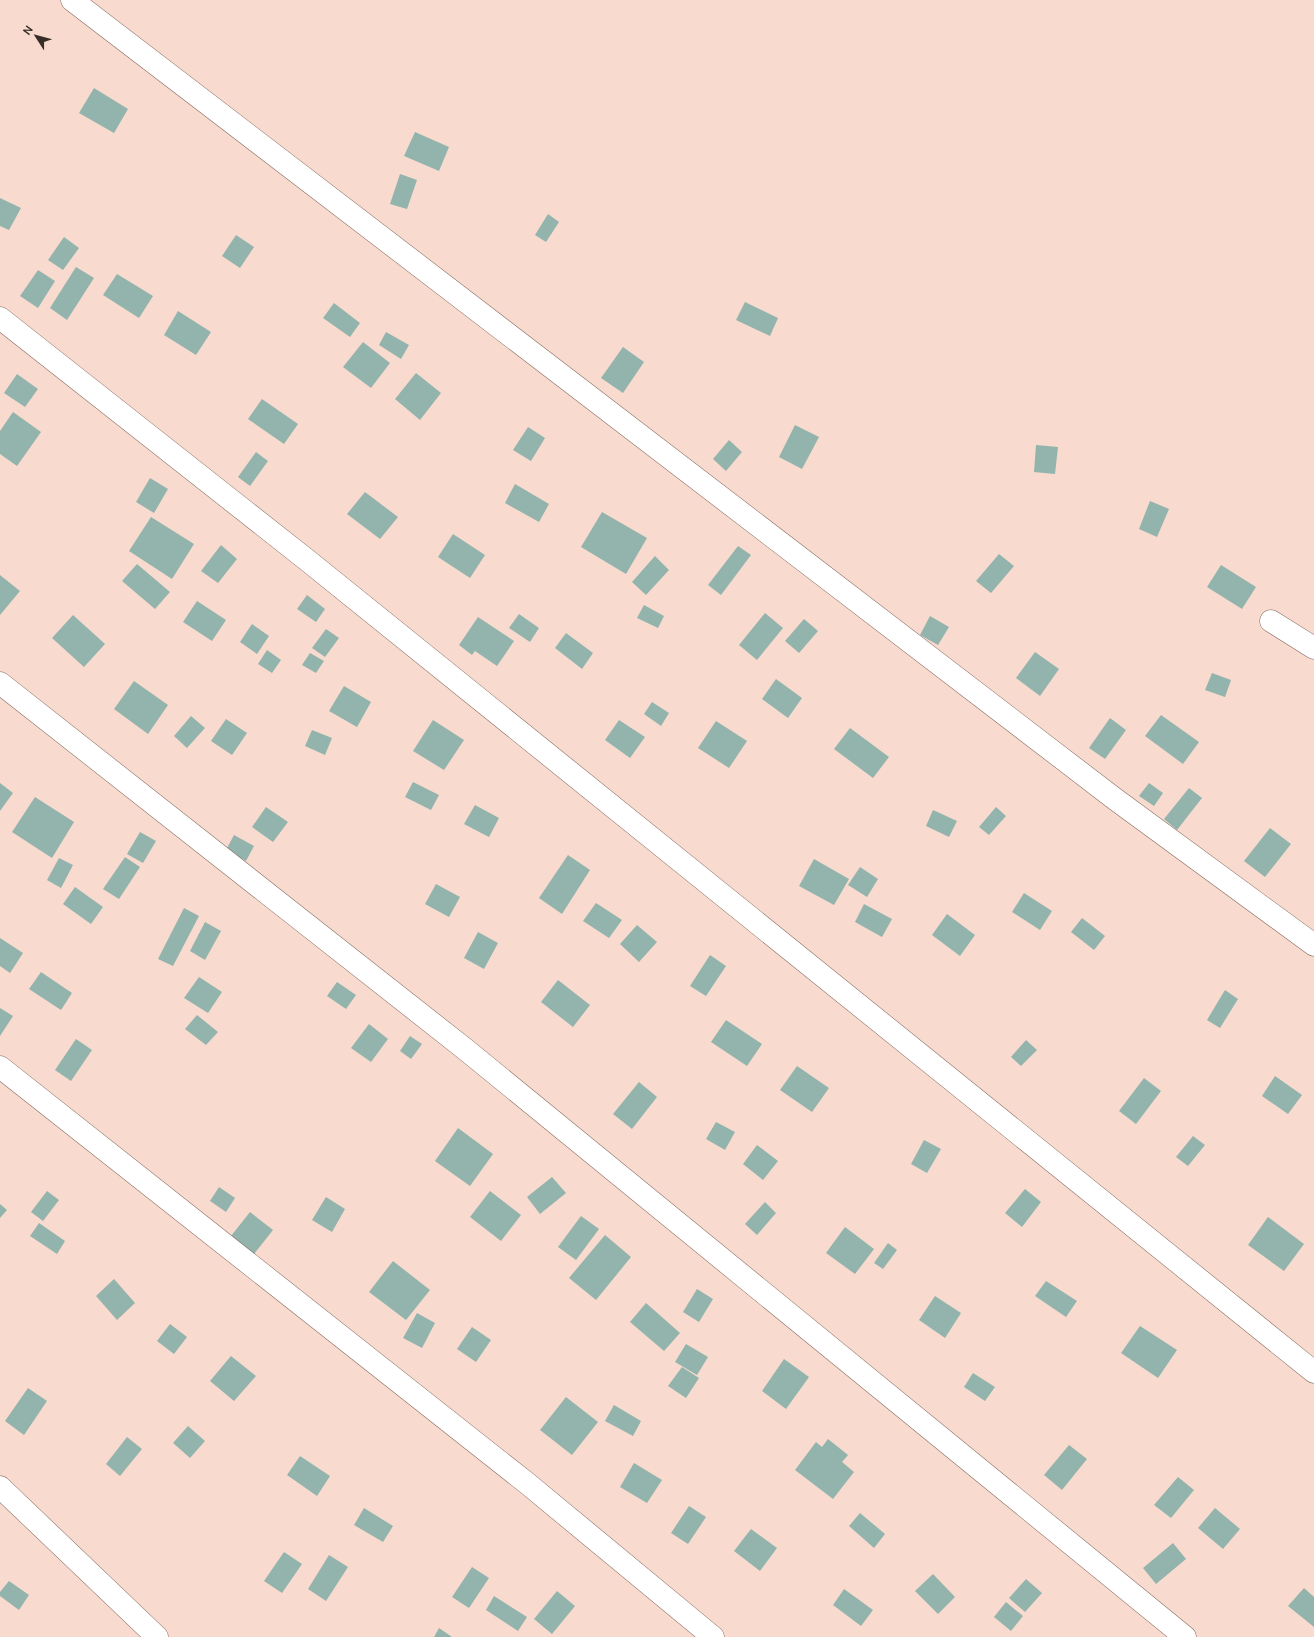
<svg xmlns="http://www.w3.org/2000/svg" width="1314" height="1637" font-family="Manrope,sans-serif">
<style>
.building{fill:#92b4ad}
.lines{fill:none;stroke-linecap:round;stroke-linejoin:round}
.minor-casing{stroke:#846a5f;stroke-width:23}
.minor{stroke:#fff;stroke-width:22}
</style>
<rect width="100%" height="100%" fill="#f8dace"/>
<path class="building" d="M94 88 128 109 114 133 79 113Z
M415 132 449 147 439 171 404 156Z
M400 174 417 180 407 209 390 204Z
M0 198 21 208 9 230 0 226Z
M548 214 559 222 546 242 535 235Z
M236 235 254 247 240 268 222 256Z
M64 237 79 248 63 270 48 260Z
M76 267 94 278 67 320 50 308Z
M38 270 55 281 38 308 20 296Z
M117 274 153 296 139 318 103 295Z
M745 302 778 318 770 336 736 320Z
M334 303 360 323 350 337 323 318Z
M178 311 211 332 196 355 164 335Z
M386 332 409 345 401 359 379 345Z
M363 342 390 363 371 388 343 367Z
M623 347 644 362 623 393 601 378Z
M416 373 441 393 420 420 395 399Z
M17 374 38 389 25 407 4 393Z
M262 399 298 424 284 444 248 419Z
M13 412 41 432 17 466 0 454V431Z
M795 425 819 437 802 469 779 457Z
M528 427 545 438 531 461 513 450Z
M729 440 742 452 726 471 713 459Z
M1036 445 1058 447 1055 474 1034 472Z
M256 452 268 461 250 486 238 477Z
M150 478 168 489 154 513 136 502Z
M515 484 549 504 539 522 505 503Z
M365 492 398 517 380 539 347 514Z
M1150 501 1169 509 1157 537 1139 529Z
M602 512 647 538 626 574 581 547Z
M151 517 194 544 172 579 129 551Z
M453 534 485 555 470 578 438 557Z
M221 545 237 559 218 583 201 571Z
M738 546 751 555 721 595 708 585Z
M999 554 1014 566 991 593 976 581Z
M655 556 669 570 646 595 632 582Z
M137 564 170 592 155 609 122 581Z
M1221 565 1256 587 1242 609 1207 587Z
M0 575 20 591 0 615Z
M307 595 325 609 316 622 297 609Z
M197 601 226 620 212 641 183 622Z
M644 605 664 616 658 628 637 618Z
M765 613 783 628 757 660 739 645Z
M519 614 539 628 530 642 509 628Z
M73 615 105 644 84 667 52 638Z
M930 616 949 627 938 645 920 635Z
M478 617 514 641 497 666 475 651 472 655 459 645Z
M804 619 818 631 799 653 785 641Z
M252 624 269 636 257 654 240 642Z
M326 629 339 638 325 657 312 648Z
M566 633 593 653 582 669 555 648Z
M267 650 281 660 272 673 258 664Z
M1035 652 1059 669 1040 696 1016 678Z
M310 653 324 661 316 673 302 665Z
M1212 673 1231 680 1225 697 1205 690Z
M776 679 802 698 788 718 762 699Z
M134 681 168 705 148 734 114 709Z
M344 686 371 702 357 727 329 711Z
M652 702 669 713 661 726 644 714Z
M1161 715 1199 742 1183 764 1145 736Z
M191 716 205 728 187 748 174 736Z
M1110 718 1126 730 1105 759 1089 748Z
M226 719 247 733 232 755 211 741Z
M433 720 464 740 444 770 413 751Z
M619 720 645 737 630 758 605 740Z
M716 721 747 741 729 768 698 748Z
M850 728 889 757 873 778 834 749Z
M312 730 332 738 325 755 305 746Z
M413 782 439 795 431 810 405 797Z
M0 783 13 793 0 811Z
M1149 783 1163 793 1154 806 1139 796Z
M1189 788 1202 798 1177 830 1164 819Z
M35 797 74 822 52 858 12 832Z
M475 805 499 818 489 837 464 824Z
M266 807 288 822 273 842 252 827Z
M996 807 1006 816 989 835 979 827Z
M933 810 957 821 949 837 926 826Z
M1270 828 1291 844 1265 877 1244 861Z
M140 832 156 841 143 863 127 854Z
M234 835 254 846 246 861 226 850Z
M568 855 590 870 562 914 539 898Z
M125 857 140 867 119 899 103 889Z
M59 858 73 865 61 888 47 880Z
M814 859 849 879 834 905 799 886Z
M860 867 878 879 867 897 848 885Z
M436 884 460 897 449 917 425 904Z
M75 887 103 907 91 924 63 904Z
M1024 893 1052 911 1040 930 1012 912Z
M596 903 622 920 609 938 583 921Z
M864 904 892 919 882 937 855 922Z
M184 908 199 916 173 966 158 959Z
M947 914 975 935 960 956 932 935Z
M1082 918 1105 936 1094 950 1071 932Z
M205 922 221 931 205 960 190 951Z
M637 925 657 942 639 962 620 944Z
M478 932 498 943 484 969 464 958Z
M0 938 23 953 10 973 0 966Z
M710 955 726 966 706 996 690 986Z
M41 972 72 993 61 1010 29 989Z
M199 977 222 992 208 1013 184 998Z
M558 980 590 1005 573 1027 541 1002Z
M337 982 356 995 346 1009 327 996Z
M1225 990 1238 999 1220 1028 1207 1020Z
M0 1008 13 1016 0 1036Z
M197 1015 218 1032 206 1045 185 1029Z
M726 1020 762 1044 747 1066 711 1042Z
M369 1024 388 1039 371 1062 351 1048Z
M410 1036 422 1044 411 1059 400 1051Z
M76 1039 92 1050 71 1081 55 1070Z
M1026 1040 1037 1050 1021 1066 1011 1057Z
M797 1066 829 1088 812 1112 780 1090Z
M1275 1076 1302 1095 1288 1114 1262 1096Z
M1144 1078 1161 1091 1136 1124 1119 1111Z
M639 1082 657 1097 632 1129 613 1114Z
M716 1122 735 1132 725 1150 706 1139Z
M458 1128 493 1154 470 1186 435 1161Z
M1193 1136 1205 1145 1188 1166 1176 1157Z
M924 1140 941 1149 927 1173 911 1164Z
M757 1145 778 1161 763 1180 743 1164Z
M552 1177 566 1193 540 1214 527 1197Z
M219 1187 235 1198 226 1212 210 1201Z
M1025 1189 1041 1202 1022 1227 1005 1213Z
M47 1191 59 1200 43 1221 31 1212Z
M490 1191 521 1215 501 1241 470 1217Z
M326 1197 345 1209 332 1232 312 1220Z
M765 1202 776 1213 757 1235 745 1224Z
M0 1204 7 1210 0 1218Z
M250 1212 273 1230 254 1254 231 1236Z
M581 1216 599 1229 576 1260 558 1247Z
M1268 1217 1304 1244 1284 1271 1248 1245Z
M39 1223 65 1241 57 1254 30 1236Z
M845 1227 874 1249 855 1274 826 1253Z
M605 1235 631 1257 596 1300 569 1278Z
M888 1243 897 1250 883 1269 874 1263Z
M393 1261 430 1290 406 1320 369 1292Z
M114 1279 135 1303 117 1320 96 1296Z
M1046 1281 1077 1301 1066 1317 1035 1296Z
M697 1289 713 1299 699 1322 683 1312Z
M935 1296 961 1313 945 1338 919 1320Z
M646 1303 680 1333 664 1351 630 1322Z
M417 1313 435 1323 422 1348 403 1338Z
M170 1324 187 1337 174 1354 157 1341Z
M1140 1326 1177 1350 1158 1378 1121 1353Z
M472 1327 491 1340 476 1362 457 1349Z
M686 1344 708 1357 697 1375 675 1362Z
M231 1356 256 1376 234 1401 210 1381Z
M784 1359 809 1377 786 1409 762 1391Z
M682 1367 699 1378 686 1398 668 1386Z
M973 1373 995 1387 985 1401 964 1387Z
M28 1388 47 1401 24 1435 5 1421Z
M566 1397 598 1422 572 1455 540 1430Z
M614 1405 641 1421 633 1436 605 1421Z
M188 1426 205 1441 190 1458 173 1443Z
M127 1437 142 1449 120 1476 106 1464Z
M828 1439 848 1455 842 1462 854 1472 833 1499 795 1470 816 1442 822 1447Z
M1069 1445 1087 1459 1062 1490 1044 1475Z
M300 1456 330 1476 317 1496 287 1475Z
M634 1463 662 1480 647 1503 620 1487Z
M1178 1477 1194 1490 1171 1518 1154 1505Z
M689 1506 706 1517 688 1544 671 1533Z
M364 1508 393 1526 383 1542 354 1525Z
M1215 1508 1240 1529 1223 1549 1198 1528Z
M860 1513 885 1534 874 1548 849 1526Z
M751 1529 777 1548 760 1571 734 1551Z
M1173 1543 1186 1559 1156 1584 1143 1568Z
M284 1552 302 1564 282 1593 264 1581Z
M329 1555 348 1567 326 1601 308 1589Z
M472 1567 489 1578 469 1608 452 1597Z
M933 1574 955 1597 938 1614 915 1591Z
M1026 1579 1042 1593 1025 1612 1009 1598Z
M9 1581 29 1595 19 1610 0 1596V1592Z
M1304 1588 1314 1597V1627L1288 1606Z
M844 1589 873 1610 861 1626 833 1605Z
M557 1591 575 1606 552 1634 534 1619Z
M494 1596 527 1617 518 1631 486 1610Z
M1006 1602 1023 1616 1011 1631 994 1617Z
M439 1628 452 1637H434Z"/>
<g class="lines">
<g class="minor-casing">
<path id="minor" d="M72 0 1115 799 1314 945
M0 318 307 560 1314 1372
M1271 621 1314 648
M0 683 465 1049 1185 1637
M0 1067 528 1484 713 1637
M0 1487 157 1637"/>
</g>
<use href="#minor" class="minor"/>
</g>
<g transform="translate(36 36) rotate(306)" stroke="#f8dace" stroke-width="3" paint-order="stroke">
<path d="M0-3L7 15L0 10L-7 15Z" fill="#392d28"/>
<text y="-6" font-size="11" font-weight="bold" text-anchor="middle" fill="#392d28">N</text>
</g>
</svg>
